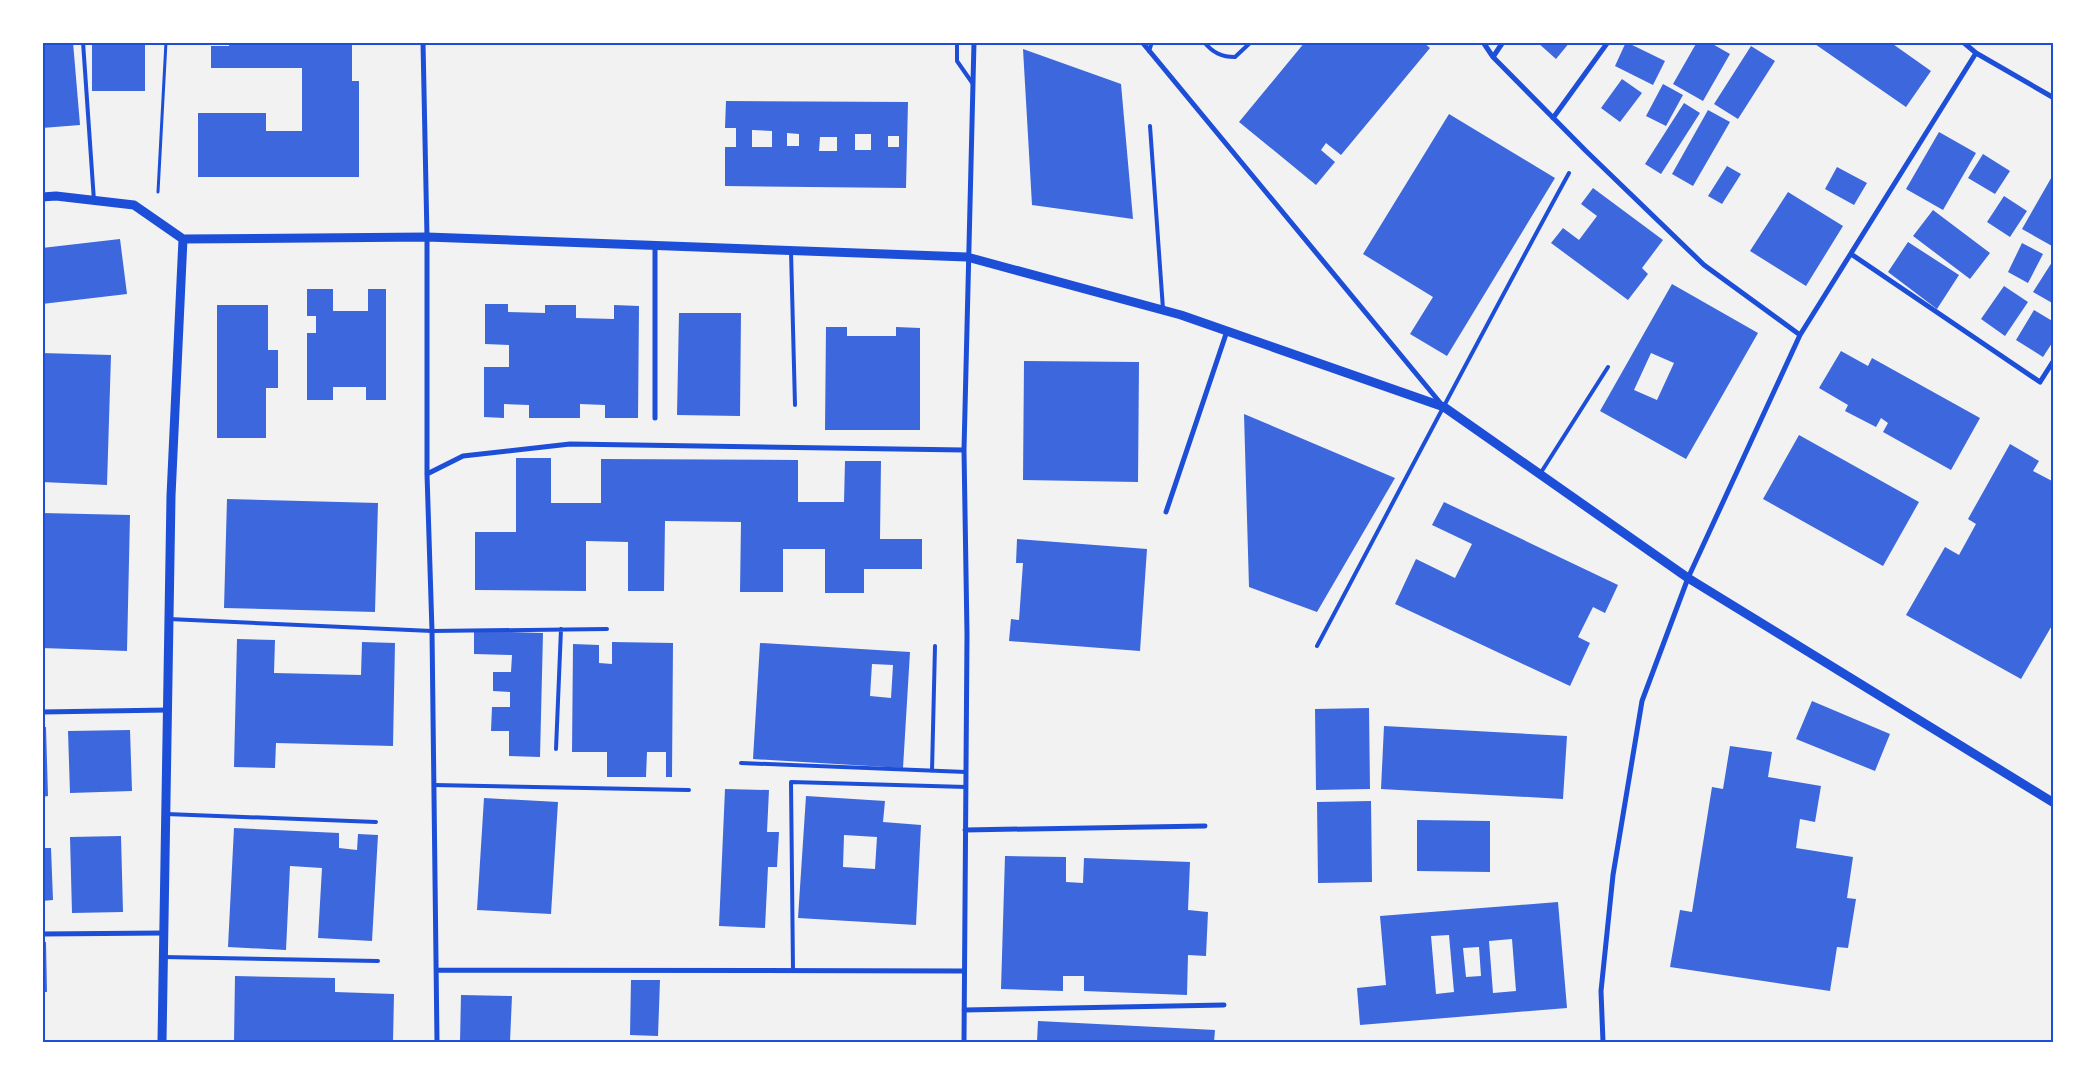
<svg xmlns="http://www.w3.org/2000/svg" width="2096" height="1085" font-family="'Fira Sans',sans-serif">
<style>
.building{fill:#3d67dc;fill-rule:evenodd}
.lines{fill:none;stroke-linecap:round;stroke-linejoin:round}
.path{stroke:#1d4ed8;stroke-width:3}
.service{stroke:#1d4ed8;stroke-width:4}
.minor{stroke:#1d4ed8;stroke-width:5}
.tertiary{stroke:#1d4ed8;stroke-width:9}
.neatline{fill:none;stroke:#1d4ed8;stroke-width:2}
</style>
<rect width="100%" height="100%" fill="#f2f2f2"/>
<path class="building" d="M42 42H73L80 125 42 128Z
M92 42H145V91H92Z
M229 42H352V81H359V177H198V113H266V131H302V68H211V46H229Z
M1305 42H1423L1430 48 1341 155 1326 143 1321 150 1335 162 1316 185 1239 122Z
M1537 42H1570L1556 59Z
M1626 42 1665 61 1653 85 1615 66Z
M1697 42H1709L1730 54 1703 101 1673 84Z
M1812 42H1890L1931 71 1906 107Z
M1751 46 1775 61 1738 119 1714 104Z
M1023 49 1121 84 1133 219 1032 205Z
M1622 79 1642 93 1620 122 1601 108Z
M1663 84 1683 95 1666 126 1646 116Z
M726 101 908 102 906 188 725 186V147H736V128H725ZM752 130 772 131V147H752ZM787 133 799 134V146H787ZM855 134H871V150H855ZM888 136H899V147H888ZM820 137H837V151H819Z
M1684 103 1700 113 1661 174 1645 164Z
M1708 110 1730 122 1693 186 1672 174Z
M1449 114 1555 178 1447 356 1410 334 1433 297 1363 254Z
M1939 132 1976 153 1943 210 1906 189Z
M1983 154 2010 171 1995 194 1968 178Z
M1727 166 1741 174 1722 204 1708 196Z
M1837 167 1867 183 1854 205 1825 189Z
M2054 173V243L2052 246 2022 229Z
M1593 188 1663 240 1642 268 1648 274 1628 300 1551 243 1563 228 1579 240 1597 216 1581 204Z
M1788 192 1843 226 1806 286 1750 251Z
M2004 196 2027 211 2010 237 1987 222Z
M1933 210 1990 253 1970 279 1913 236Z
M120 239 127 294 42 304V248Z
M1908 242 1959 275 1937 309 1888 272Z
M2022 243 2043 254 2028 283 2008 272Z
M2054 259V304L2033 292Z
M1672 284 1758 333 1686 459 1600 411ZM1651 353 1674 363 1657 400 1634 390Z
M2004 286 2028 302 2005 336 1981 319Z
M307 289H333V311H368V289H386V400H366V387H333V400H307V333H316V316H307Z
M485 304H508V312L545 313V305H576V318L614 319V305L639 306 638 418H605V405L580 404V418H529V405L504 404V418L484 417V367H509V345L485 344Z
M217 305H268V350H278V388H266V438H217Z
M2034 310 2054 322V340L2043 357 2016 340Z
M679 313H741L740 416 677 415Z
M826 327H847V336H896V327L920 328V430H825Z
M1841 351 1868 366 1872 358 1980 418 1951 470 1883 432 1888 423 1881 418 1876 427 1845 411 1848 405 1819 388Z
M42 353 111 355 107 485 42 482Z
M1024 361 1139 362 1138 482 1023 480Z
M1244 414 1395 478 1317 612 1249 587Z
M1799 435 1919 502 1883 566 1763 499Z
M2010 444 2039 461 2033 471 2054 482V622L2021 679 1906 615 1945 547 1959 555 1976 524 1968 519Z
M516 458H551V503H601V459L798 460V502H844L845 461H881L880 539H922V569H864V593H825V549H783V592H740L741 522 665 521 664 591H628V542L586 541V591L475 590V532H516Z
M227 499 378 503 375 612 224 608Z
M1444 502 1618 585 1605 613 1593 607 1578 637 1590 643 1570 686 1395 604 1416 559 1455 578 1472 544 1432 525Z
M42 513 130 515 127 651 42 648Z
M1017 539 1147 549 1140 651 1009 641 1011 619 1019 620 1023 563H1016Z
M474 631 543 633 540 757 509 756V731H491L492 707H510V692L493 691V672H511L512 655 474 654Z
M237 639 275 640 274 673 361 675 362 642 395 643 393 746 276 743 275 768 234 767Z
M612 642 673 643 672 777H666V752H647L646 777H607V752H572L573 644 599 645V663L612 664Z
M760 643 910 652 903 768 753 759ZM872 664 893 665 891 698 870 696Z
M1812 701 1890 734 1875 771 1796 739Z
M1369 708 1370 789 1316 790 1315 709Z
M1384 726 1567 736 1563 799 1381 789Z
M42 727H46L48 796 42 797Z
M130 730 132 791 70 793 68 731Z
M1730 746 1772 752 1768 777 1821 786 1815 822 1800 819 1796 848 1853 857 1847 898 1856 899 1848 948 1837 947 1830 991 1670 967 1680 910 1692 912 1712 787 1723 789Z
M725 789 769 790 767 832H779L777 867H768L765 928 719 926Z
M806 796 885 801 883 822 921 825 916 925 798 918ZM844 835 877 837 875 869 843 867Z
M484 798 558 802 551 914 477 910Z
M1371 801 1372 882 1318 883 1317 802Z
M1417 820 1490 821V872L1417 871Z
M234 828 339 833V848L357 850 358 834 378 835 372 941 318 938 322 868 290 866 286 950 228 947Z
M121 836 123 912 72 913 70 837Z
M42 848H51L53 900 42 901Z
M1005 856 1066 857V882L1083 883 1084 858 1190 862 1188 910 1208 912 1206 956 1188 955 1187 995 1084 991V976H1063V991L1001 989Z
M1558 902 1567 1008 1360 1025 1357 988 1386 985 1380 916ZM1449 935 1454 992 1436 994 1431 936ZM1512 939 1516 991 1493 993 1489 941ZM1479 947 1481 976 1466 977 1463 948Z
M42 942H46L47 992H42Z
M235 976 335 978V992L394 994 393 1042H234Z
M631 980H660L658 1036 630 1035Z
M461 995 512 996 510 1042H460Z
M1038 1021 1215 1030 1214 1042H1037Z"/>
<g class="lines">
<path class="path" d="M158 192 166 42"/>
<path class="service" d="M83 42 94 201
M957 42V61L973 84
M1204 42C1213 53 1222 57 1235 57L1251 42
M1149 51 1152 42
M1150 126 1163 309
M791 251 795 405
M1540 474 1608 367
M169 619 432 631 607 629
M1317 646C1401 488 1483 330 1569 173
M556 749 561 629
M741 763 966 772
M932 771 935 646
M434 785 689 790
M166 814 376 822
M163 957 378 961
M793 971 791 782 966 787"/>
<path class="minor" d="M423 42 427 237V474L432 631 437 1042
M1142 42 1442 405
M1483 42 1493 57 1586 151 1704 265 1800 335
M1963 42 1976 53 2054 98
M1493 57 1503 42
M1553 118 1608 42
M655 246V418
M1851 254 2040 382 2054 360
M427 474 463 456 570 444 964 450
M1166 512 1227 331
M42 712 168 710
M965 830 1205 826
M42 934 164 933
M436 970 964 971
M964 1010 1224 1005
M964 1042 967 634 964 450 974 42
M1603 1042 1601 991 1613 875 1642 701 1688 578 1800 335 1976 53"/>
<path class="tertiary" d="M42 197 56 196 134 205 183 239 427 237 967 257 1181 315 1444 407 1688 578 2054 803
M162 1042 171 496 183 239"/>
</g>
<rect width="2096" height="1085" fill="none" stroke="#ffffff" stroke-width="88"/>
<rect x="44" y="44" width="2008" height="997" class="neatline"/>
</svg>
